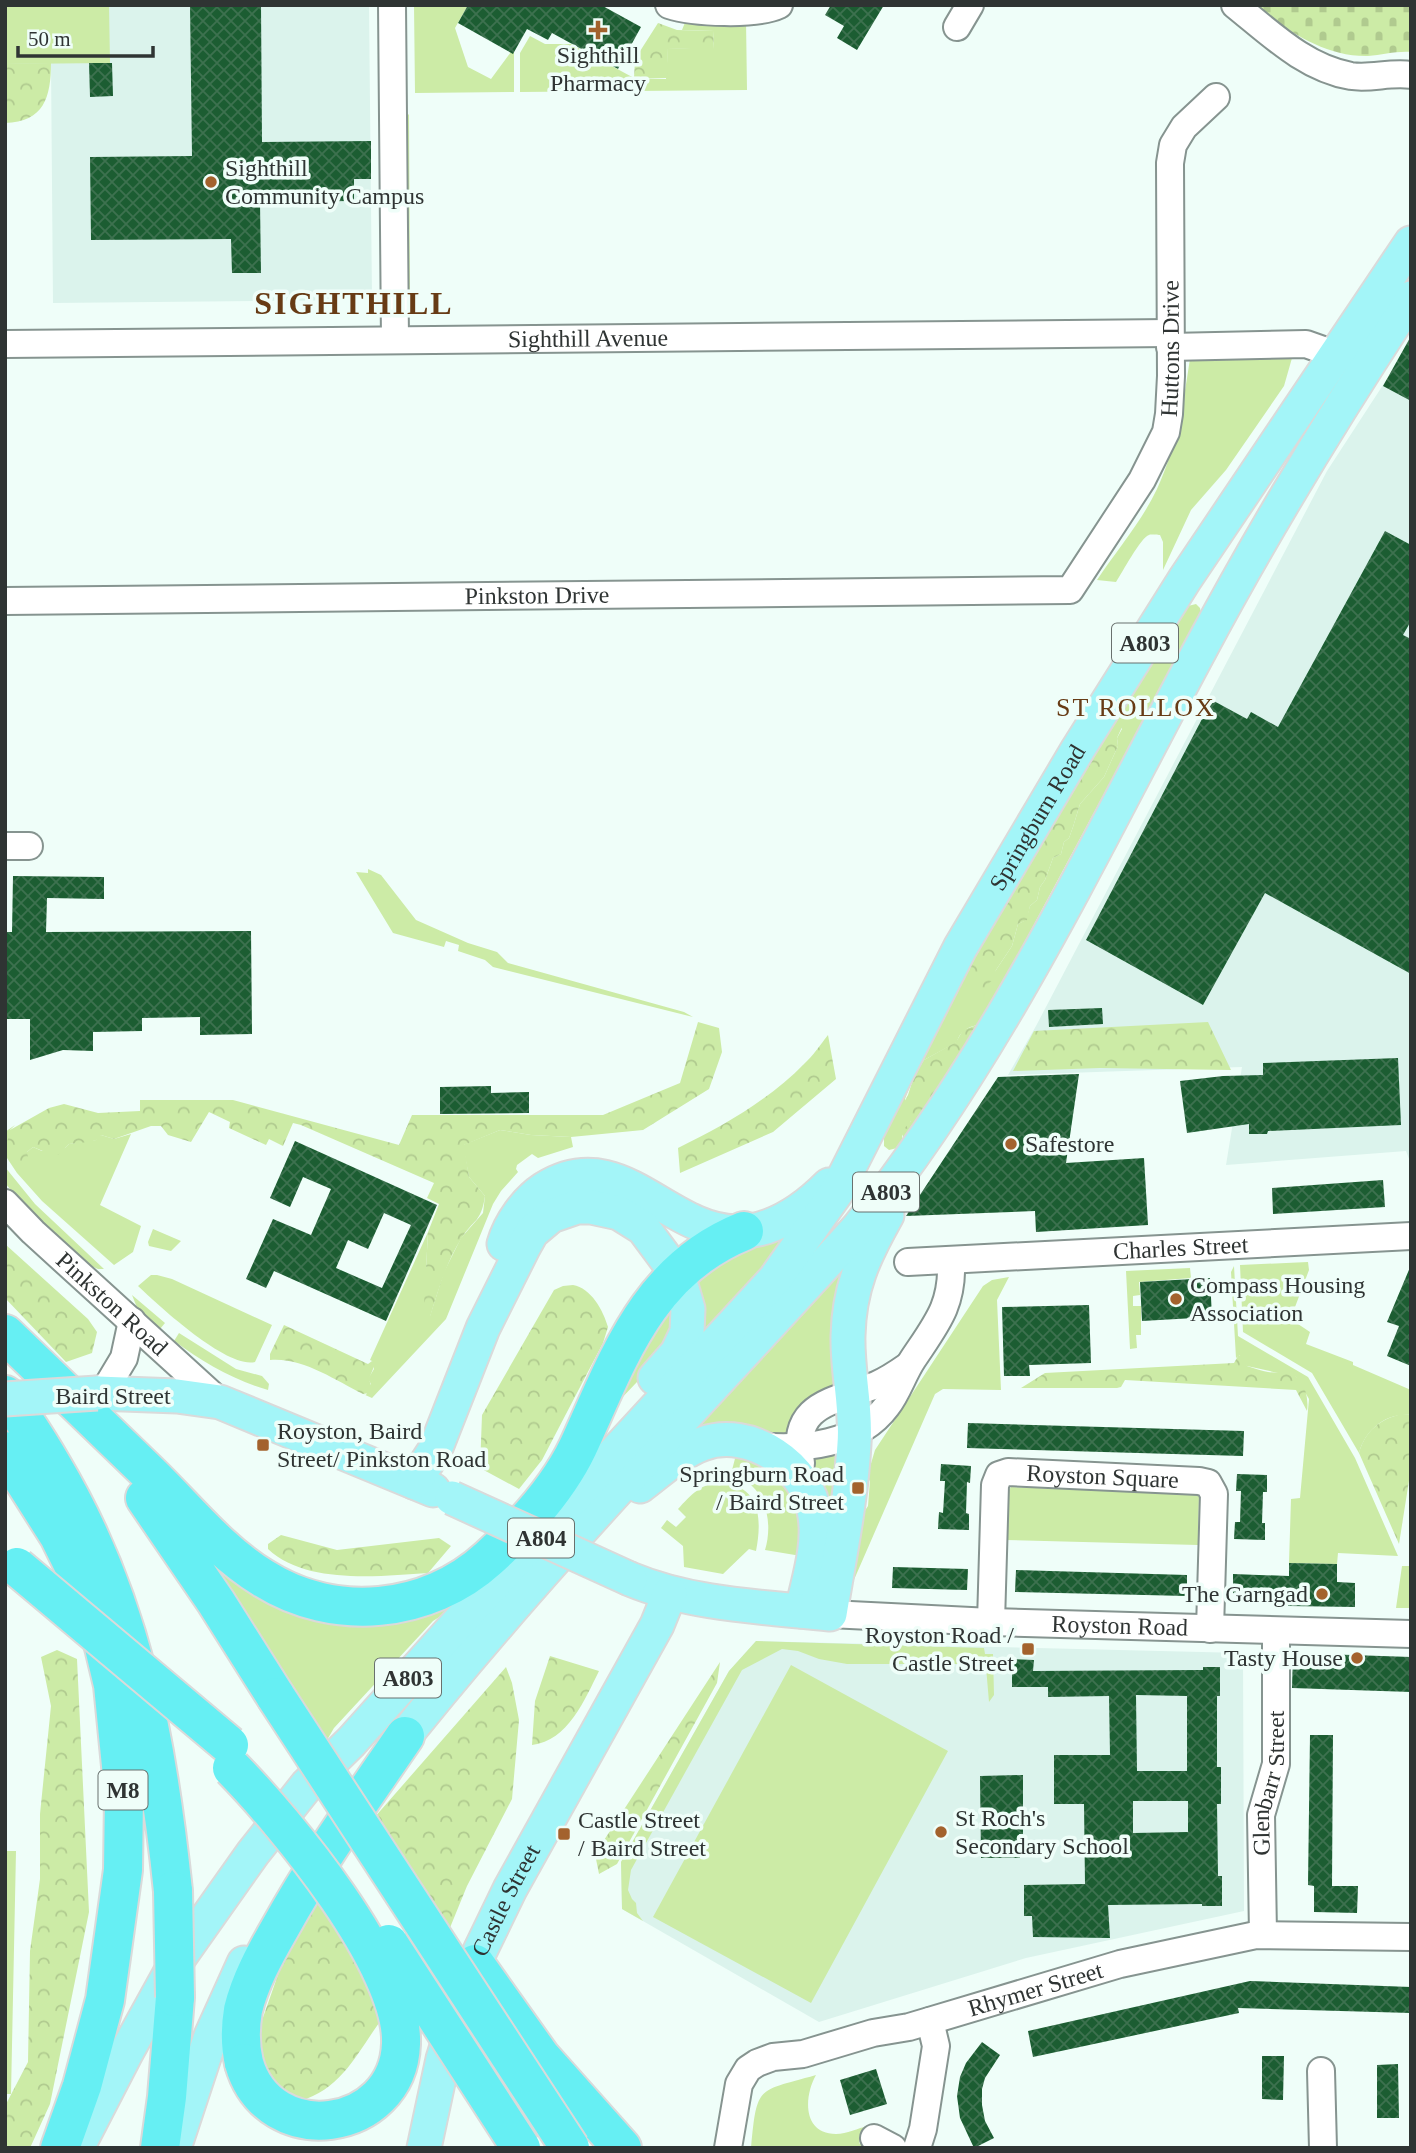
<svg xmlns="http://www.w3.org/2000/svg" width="1416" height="2153" font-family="Georgia,serif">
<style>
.built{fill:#dbf3ec}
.grass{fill:#cceba6}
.forest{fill:url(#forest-crowns)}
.cemetery{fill:url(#cemetery-stones)}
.building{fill:url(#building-cross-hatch);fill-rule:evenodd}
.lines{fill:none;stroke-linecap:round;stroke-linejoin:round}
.minor-casing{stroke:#869490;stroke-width:30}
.major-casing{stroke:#dadada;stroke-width:37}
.highway-casing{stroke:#dadada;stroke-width:42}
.minor{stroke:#fff;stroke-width:26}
.major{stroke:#a3f5f8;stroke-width:33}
.highway{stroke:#66eff3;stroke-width:38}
.major-bridge-casing{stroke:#dadada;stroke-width:37;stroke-linecap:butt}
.highway-bridge-casing{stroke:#dadada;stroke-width:42;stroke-linecap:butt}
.major-bridge{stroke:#a3f5f8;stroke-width:33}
.highway-bridge{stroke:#66eff3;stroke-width:38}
.poi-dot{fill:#a3622d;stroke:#effef9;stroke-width:2.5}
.labels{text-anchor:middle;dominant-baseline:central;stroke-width:7;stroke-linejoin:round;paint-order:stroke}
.shield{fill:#effef9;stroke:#69716e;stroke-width:2}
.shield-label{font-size:23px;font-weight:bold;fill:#2f3433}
.poi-label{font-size:24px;fill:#2f3433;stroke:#effef9;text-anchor:start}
.street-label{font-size:24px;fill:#2f3433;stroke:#effef9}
.neighbourhood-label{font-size:26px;letter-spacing:2px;fill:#673b15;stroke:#effef9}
.district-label{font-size:32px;font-weight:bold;letter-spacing:2px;fill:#673b15;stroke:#effef9}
</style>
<defs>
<pattern id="forest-crowns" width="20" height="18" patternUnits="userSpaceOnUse" patternTransform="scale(1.75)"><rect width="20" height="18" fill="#cceba6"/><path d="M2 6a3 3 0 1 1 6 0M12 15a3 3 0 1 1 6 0" fill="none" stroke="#b0ca8f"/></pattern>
<pattern id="cemetery-stones" width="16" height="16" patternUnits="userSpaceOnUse" patternTransform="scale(1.75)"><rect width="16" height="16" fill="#cceba6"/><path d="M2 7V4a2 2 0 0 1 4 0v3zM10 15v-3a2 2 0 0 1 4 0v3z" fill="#b0ca8f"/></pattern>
<pattern id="building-cross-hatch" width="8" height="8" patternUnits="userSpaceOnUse" patternTransform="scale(1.75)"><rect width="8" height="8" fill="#1c5d32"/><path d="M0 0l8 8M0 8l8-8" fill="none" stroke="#3d714f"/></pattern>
</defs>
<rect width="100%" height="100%" fill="#effef9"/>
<path class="built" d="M5 5H369L372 300 53 303 51 64H5Z
M1411 342V1164L1406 1151 1226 1165 1242 1067 1008 1075 1036 1026 1327 471Z
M756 1641 1243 1653 1244 1911 1026 1958 819 2022 622 1909 621 1862 729 1671Z"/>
<path class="grass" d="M5 5H109L110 63 5 64Z
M414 5H468L455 28 468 67 491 79 511 52 514 51V92L415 93Z
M686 20H746L747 90 520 92V53L530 36 545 44H571L634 78 666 79 668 48 713 49 714 31 682 30Z
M409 114 410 299H404V119Z
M1294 351 1284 386 1226 470 1191 510 1163 570V542L1160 535C1159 535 1150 534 1149 535 1141 537 1122 573 1116 582L1097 580C1117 550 1142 521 1157 489 1177 446 1184 399 1191 352Z
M1185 603 1188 606 1196 604 1200 608 1201 613 1002 984 977 1025C968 1027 959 1032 957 1042L924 1060 914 1076 905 1099 911 1121 902 1136 904 1144 900 1150 897 1148 889 1150 884 1146V1138L882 1137 971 954 969 970 988 982 1012 946 1018 924 1026 920 1030 906 1037 900 1040 887 1045 880 1053 858 1061 854 1064 842 1069 838 1073 827 1080 804 1104 777 1118 746 1117 738 1122 729 1118 722H1112Z
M368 869 381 875 416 920 468 943 497 952 508 963 684 1012 693 1017 493 967 485 960 458 951 459 945 446 941 444 947 393 933 356 872 368 873Z
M15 1125 10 1130 12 1151 27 1152 33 1147 42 1151 65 1148 69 1144 96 1140 101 1135 114 1139 131 1134 100 1205 141 1226 133 1252 114 1265 42 1201 17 1173 5 1155V1132Z
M500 1130 531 1135 571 1137 573 1147 538 1158 532 1154 517 1165 516 1169 518 1172 501 1191 493 1204 446 1319 372 1398 363 1394 366 1395 371 1384 368 1379 374 1369 372 1361 370 1360 428 1232 426 1270 430 1316 444 1272 461 1238 483 1213 485 1196 469 1177 463 1145Z
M5 1167 35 1204 104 1269H98L87 1264 16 1196 5 1183Z
M153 1229 181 1241 171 1251 149 1246 148 1242Z
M799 1229 699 1344 693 1269Z
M857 1244 842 1386 793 1439 685 1438Z
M1308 1262 1309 1270 1292 1315 1295 1322 1310 1332 1306 1344 1353 1362V1365L1411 1390V1415C1386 1412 1365 1430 1359 1453L1312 1373 1243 1332 1240 1265Z
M1234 1266 1238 1336 1308 1377 1355 1458 1398 1556 1338 1553 1337 1564 1289 1563 1291 1499 1300 1498 1309 1399 1296 1377 1247 1366 1240 1355 1236 1358 1231 1272Z
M1190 1268 1191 1278 1139 1282 1140 1295 1133 1296V1306H1141V1335H1136L1137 1348 1130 1349 1126 1271Z
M151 1275H157L172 1279 272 1325 255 1362C227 1369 158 1305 138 1286Z
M1009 1277 997 1300 1001 1390 943 1389 935 1394 853 1582 851 1578 860 1518 868 1506 870 1481 867 1477 875 1450 983 1286 992 1280Z
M670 1290 678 1321 656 1362 617 1403Z
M132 1295 165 1323 160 1329 138 1310Z
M179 1333 236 1369 262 1376 269 1384 268 1390C233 1380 203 1362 174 1341Z
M839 1445 832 1518 810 1465 809 1452Z
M738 1447 799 1493 801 1556 765 1550C774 1520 765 1484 731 1474Z
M722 1482C761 1487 762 1520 756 1551L749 1549 723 1574 684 1567 683 1546 661 1528 667 1520 676 1527 686 1517 678 1509C691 1495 701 1483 722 1482Z
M1011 1487 1198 1494 1199 1497 1198 1545 1005 1540 1007 1493Z
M188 1529 217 1552 408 1608 458 1605 433 1621 334 1728 327 1740Z
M1402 1566H1411V1608H1396Z
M756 1641 984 1648 985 1654H993L994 1695 989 1702 986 1667 968 1664H847L819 1659 798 1651 782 1649 742 1670 631 1870 628 1890 632 1899 636 1903 637 1913 643 1921 622 1909 621 1862 729 1671Z
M791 1665 948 1751 811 2003 653 1917Z
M5 1851H16L11 2094H5Z
M816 2075C804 2096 802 2134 836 2134 847 2134 858 2128 868 2126L859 2143 867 2148H751C757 2084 757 2092 816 2075Z"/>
<path class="forest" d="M658 23 677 30 714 31 713 50 668 48 667 78H634L635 59Z
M51 63C51 97 44 122 5 123V64Z
M1124 715 1129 718 1130 721 1122 727 1117 738 1118 746 1104 777 1080 804 1073 827 1069 838 1064 842 1061 854 1053 858 1045 880 1040 887 1037 900 1030 906 1027 920 1018 924 1012 946 996 970 993 980 989 983 986 993 983 996C965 991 969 969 971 954L1112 722H1118L1120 717Z
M698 1022 719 1028 722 1052 709 1089 643 1130 571 1137 531 1135 500 1130 464 1145 469 1177 485 1196C481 1223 473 1219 461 1239 446 1263 438 1291 430 1317L424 1306 428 1232 439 1204 427 1198 434 1183 301 1125 293 1123 283 1146 269 1139 266 1145 229 1128 230 1122 209 1112 191 1142 168 1135 161 1126H151L114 1139 101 1135 100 1139 89 1142 69 1144 58 1155 50 1154 33 1147 27 1152 28 1157 25 1162 15 1164 11 1159 12 1152H9L7 1143 10 1130 49 1108 64 1104 98 1113 140 1111V1100H233L399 1145 412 1115H603L680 1083Z
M1208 1022 1231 1070 1100 1068 1013 1071 1034 1031Z
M977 1025 911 1130 904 1144 902 1131 911 1121 904 1118 901 1108 908 1095 914 1076 924 1060 956 1042 963 1030Z
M828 1035 836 1079 773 1132 680 1173 678 1148C722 1127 770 1099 804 1064 813 1056 820 1045 828 1035Z
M5 1244 88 1319 97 1332 92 1353 66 1362 5 1298Z
M573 1285C591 1288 603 1310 608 1327L603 1343 542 1460 519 1489 480 1468 482 1415 554 1290 563 1286Z
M284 1325 368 1364 372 1361 375 1364 369 1379 372 1389 369 1393 363 1394C335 1380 302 1357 270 1360V1354Z
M1243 1354 1246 1356 1247 1366C1254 1368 1262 1371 1268 1372 1275 1373 1283 1372 1290 1374 1305 1378 1309 1399 1307 1411L1296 1390 1125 1380 1121 1387 1117 1388H1021L1045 1373 1234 1363 1238 1356Z
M1402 1414 1411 1415V1468L1399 1544 1359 1453C1365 1431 1380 1419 1402 1414Z
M281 1535 337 1550 439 1538 451 1546 428 1573C380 1576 306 1585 268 1549V1544Z
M57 1650 77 1659 89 1912 50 2104 30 2148H5V2106L28 2062 30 1951 40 1879V1814L51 1706 41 1657Z
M550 1656 599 1671C585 1699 568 1741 532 1745L535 1701Z
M720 1662 717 1683 617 1864 599 1874 595 1854Z
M506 1667 512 1683 519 1720 512 1799 467 1886 447 1935 374 1818Z
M319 1896 372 1989 379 2023C356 2055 341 2089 300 2101L279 2089 261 2060 260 2026 280 1969Z"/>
<path class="cemetery" d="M1256 5H1411V52C1396 51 1382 55 1368 56 1325 57 1287 31 1256 5Z"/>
<path class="building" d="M190 5H261L262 142 371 141V179H354V201L260 202 261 273H232L231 239 91 240 90 157 192 156Z
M468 5H601L641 27 618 69 552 33 548 40 527 29 513 54 458 23Z
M831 5H884L857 50 837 38 844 26 825 15Z
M89 63H112L113 96 90 97Z
M1411 336V401L1383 386Z
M1385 531 1411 545V621L1403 635 1411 639V974L1265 893 1203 1005 1086 940 1212 700 1247 719 1251 712 1278 727Z
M13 876 104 877V899L47 898 46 932 251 931 252 1034 200 1035V1017L142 1018V1031L93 1032V1051L63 1050 30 1060V1019H5V932H12Z
M1102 1008 1103 1024 1049 1027 1048 1010Z
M1398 1058 1401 1125 1268 1131 1267 1134H1249V1124L1187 1133 1180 1081 1223 1076 1263 1075V1063Z
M1079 1074 1066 1163 1144 1158 1148 1225 1036 1232 1035 1211 906 1216 998 1077Z
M491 1086V1093L529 1092V1113L440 1114V1087Z
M295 1141 437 1205 386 1321 274 1271 266 1288 246 1279 273 1219 311 1235 331 1189 303 1177 290 1207 270 1198ZM384 1213 411 1225 382 1288 336 1268 348 1240 368 1249Z
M1383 1180 1385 1207 1273 1214 1272 1188Z
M1411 1265V1366L1387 1356 1399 1326 1387 1322Z
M1210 1278 1212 1317 1142 1321 1140 1282Z
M1089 1305 1091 1363 1029 1365 1030 1376H1004L1002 1307Z
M968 1423 1244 1431 1243 1456 967 1448Z
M941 1464 971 1466 970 1483 967 1482 966 1513 969 1514V1530L938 1529 939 1512 943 1513 945 1481H940Z
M1237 1474 1267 1475V1492H1263L1262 1523H1265V1540L1234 1539 1235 1522H1240L1241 1491H1236Z
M1289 1563 1337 1564V1582L1355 1583V1607L1288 1606V1599L1233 1598V1574L1289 1576Z
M893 1567 968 1569 967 1590 892 1588Z
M1016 1570 1187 1575V1596L1015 1592Z
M1293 1653 1411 1657V1692L1292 1688Z
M1012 1659 1034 1660 1033 1671 1203 1670V1667H1220V1696H1217V1767H1221V1804H1217L1218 1876H1222V1906H1202V1904L1108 1905 1110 1938 1033 1937 1032 1916H1024V1885L1085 1884 1084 1804H1054V1755H1110L1109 1696 1048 1697V1687H1012ZM1136 1695 1187 1696V1771H1137ZM1133 1801H1188V1832L1133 1833Z
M1310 1735H1333L1332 1886H1358L1357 1913 1314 1912V1886L1308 1885Z
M1023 1775V1834H1019L1020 1858H981L980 1776Z
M1250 1981 1411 1987V2013L1238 2008 1239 2013 1033 2057 1028 2031Z
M982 2042 1000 2055 985 2078 982 2089V2105L985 2121 994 2138 974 2148 960 2118 957 2096 960 2077 966 2063Z
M1262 2056H1284L1283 2100 1262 2099Z
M1398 2064 1399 2118H1377V2065Z
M876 2069 887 2104 850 2115 840 2080Z"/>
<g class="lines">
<g class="minor-casing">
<g id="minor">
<path d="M392 5 395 340"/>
<path d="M669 5C694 13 756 16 779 5"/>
<path d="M1235 5C1270 33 1305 68 1351 76 1371 79 1390 72 1411 75"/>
<path d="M957 27 970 5"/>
<path id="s1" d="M5 344 1170 333"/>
<path d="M1170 347 1306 344 1337 355"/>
<path id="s2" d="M5 601 1070 590 1142 480 1166 432 1169 414 1171 376 1170 163 1173 145 1184 127 1216 97"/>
<path d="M5 846H29"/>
<path id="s3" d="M5 1203 33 1232 220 1402"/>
<path id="s4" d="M908 1262 1411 1236"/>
<path d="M103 1393 124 1358 132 1321"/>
<path d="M759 1446C803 1450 858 1445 887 1406 898 1392 903 1374 913 1359 937 1323 953 1305 951 1261"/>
<path d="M801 1463C790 1403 833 1402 876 1385 888 1380 898 1373 908 1366"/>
<path id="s5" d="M830 1614 991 1622 1411 1634"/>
<path id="s6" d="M991 1622 995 1485 999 1475 1008 1472 1199 1481 1208 1483 1214 1494 1210 1629"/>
<path id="s7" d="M1263 1934 1261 1815 1276 1764V1631"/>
<path d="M1321 2071 1323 2148"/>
<path d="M874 2138 893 2148"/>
<path id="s8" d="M728 2148 739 2084 748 2069 757 2063 773 2057 803 2054 873 2033 909 2027 1120 1964 1256 1935 1411 1937"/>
<path d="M917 2148 923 2129 936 2046 930 2021"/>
</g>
</g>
<g class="major-casing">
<g id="major">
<path d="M504 1244C510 1223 526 1201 544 1189 619 1142 665 1231 736 1232 773 1232 804 1210 829 1185"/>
<path d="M97 1393 177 1396 220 1402 433 1490"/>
<path d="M414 1482 435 1450 483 1328 523 1248 532 1232 551 1216 577 1207H591L619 1213 643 1228 678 1275 688 1309 687 1332 677 1353 655 1378"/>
<path d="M640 1486C659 1472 680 1452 702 1444 750 1426 809 1466 815 1516 820 1547 808 1581 802 1611"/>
<path d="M630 1579C692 1605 764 1607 830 1614 839 1558 851 1501 854 1444 857 1408 847 1372 848 1336 849 1287 864 1256 887 1215"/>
<path d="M389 1756C535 1571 700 1402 858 1228 999 1053 1095 845 1201 648 1265 528 1336 412 1411 298"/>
<path id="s9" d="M77 2148 126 2053 178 1959 253 1853 307 1785 351 1742 467 1613 775 1279 836 1193 960 948 1078 749 1185 579 1411 243"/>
<path d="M174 2148 211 2036 244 1963"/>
<path id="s10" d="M424 2148 443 2059 463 1995 480 1951 510 1889 657 1625 670 1593"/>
</g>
</g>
<g class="highway-casing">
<path id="highway" d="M5 1334C54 1381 102 1428 150 1474 187 1510 219 1551 263 1578 334 1623 428 1614 489 1558 523 1527 558 1489 578 1447 618 1360 647 1270 744 1231
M5 1395C23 1417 38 1441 52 1465 132 1599 157 1738 173 1891
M5 1451 59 1536 87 1593 104 1647 113 1685 124 1796 123 1870 105 2000 82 2086 60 2148
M145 1498 216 1602 276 1697
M475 1964 541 2057 622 2148
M244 2063C240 2046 240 2028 243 2010 250 1981 265 1954 280 1928 317 1861 362 1799 405 1736
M160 2148 167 2097 175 1997"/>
</g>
<use href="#minor" class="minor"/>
<use href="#major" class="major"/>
<use href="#highway" class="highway"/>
<g class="major-bridge-casing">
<path id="major-bridge" d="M5 1399 97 1393
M452 1498 630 1579"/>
</g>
<g class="highway-bridge-casing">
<path id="highway-bridge" d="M17 1567 229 1745
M276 1697 570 2148
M232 1768C286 1823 404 1965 401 2044 398 2133 269 2151 244 2063
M173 1891 175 1997
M389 1944 521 2148"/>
</g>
<use href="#major-bridge" class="major-bridge"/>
<use href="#highway-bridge" class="highway-bridge"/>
</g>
<g class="poi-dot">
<path d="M594.5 19.5h7v7h7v7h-7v7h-7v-7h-7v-7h7z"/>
<circle cx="211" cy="182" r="7"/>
<circle cx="1011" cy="1144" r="7"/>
<circle cx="1176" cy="1299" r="7"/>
<rect x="256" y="1438" width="14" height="14" rx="3.5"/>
<rect x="851" y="1481" width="14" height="14" rx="3.5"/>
<circle cx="1322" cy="1594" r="7"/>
<rect x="1021" y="1642" width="14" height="14" rx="3.5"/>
<circle cx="1357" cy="1658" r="7"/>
<circle cx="941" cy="1832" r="7"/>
<rect x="557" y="1827" width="14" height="14" rx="3.5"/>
</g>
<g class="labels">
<g class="shield">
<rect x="1112" y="623.5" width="66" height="39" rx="5"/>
<rect x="853" y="1172.5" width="66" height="39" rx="5"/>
<rect x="508" y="1518.5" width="66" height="39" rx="5"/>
<rect x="375" y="1658.5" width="66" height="39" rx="5"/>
<rect x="98.5" y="1770.5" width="49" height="39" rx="5"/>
</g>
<g class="shield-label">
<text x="1145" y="643">A803</text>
<text x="886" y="1192">A803</text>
<text x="541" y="1538">A804</text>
<text x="408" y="1678">A803</text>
<text x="123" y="1790">M8</text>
</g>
<g class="poi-label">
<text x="598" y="55" text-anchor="middle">Sighthill<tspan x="598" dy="28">Pharmacy</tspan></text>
<text x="225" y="168">Sighthill<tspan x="225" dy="28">Community Campus</tspan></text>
<text x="1025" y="1144">Safestore</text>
<text x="1190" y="1285">Compass Housing<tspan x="1190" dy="28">Association</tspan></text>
<text x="277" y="1431">Royston, Baird<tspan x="277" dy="28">Street/ Pinkston Road</tspan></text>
<text x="844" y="1474" text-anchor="end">Springburn Road<tspan x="844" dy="28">/ Baird Street</tspan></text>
<text x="1308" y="1594" text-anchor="end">The Garngad</text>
<text x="1014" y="1635" text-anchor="end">Royston Road /<tspan x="1014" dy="28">Castle Street</tspan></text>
<text x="1343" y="1658" text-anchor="end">Tasty House</text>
<text x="955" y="1818">St Roch's<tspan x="955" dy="28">Secondary School</tspan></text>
<text x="578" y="1820">Castle Street<tspan x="578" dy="28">/ Baird Street</tspan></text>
</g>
<g class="street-label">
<text stroke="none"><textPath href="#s1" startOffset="583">Sighthill Avenue</textPath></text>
<text stroke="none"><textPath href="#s2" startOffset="1334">Huttons Drive</textPath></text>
<text stroke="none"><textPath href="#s2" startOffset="532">Pinkston Drive</textPath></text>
<text stroke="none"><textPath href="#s9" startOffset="1652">Springburn Road</textPath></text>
<text stroke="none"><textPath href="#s4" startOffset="273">Charles Street</textPath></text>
<text stroke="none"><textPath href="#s3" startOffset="147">Pinkston Road</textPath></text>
<text x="113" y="1396">Baird Street</text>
<text stroke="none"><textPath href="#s6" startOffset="252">Royston Square</textPath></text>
<text stroke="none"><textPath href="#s5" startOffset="290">Royston Road</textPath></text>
<text stroke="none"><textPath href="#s7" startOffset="152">Glenbarr Street</textPath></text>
<text stroke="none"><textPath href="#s10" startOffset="262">Castle Street</textPath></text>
<text stroke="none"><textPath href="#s8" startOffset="382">Rhymer Street</textPath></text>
</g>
<g class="neighbourhood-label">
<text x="1136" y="707">ST ROLLOX</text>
</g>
<g class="district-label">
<text x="354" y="303">SIGHTHILL</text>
</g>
</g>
<rect width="1416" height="2153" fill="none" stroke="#2f3433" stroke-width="14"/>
<path d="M18 46v10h135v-10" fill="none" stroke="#2f3433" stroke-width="3.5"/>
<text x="28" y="46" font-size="21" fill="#2f3433" stroke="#effef9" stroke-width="5" paint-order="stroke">50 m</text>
</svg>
